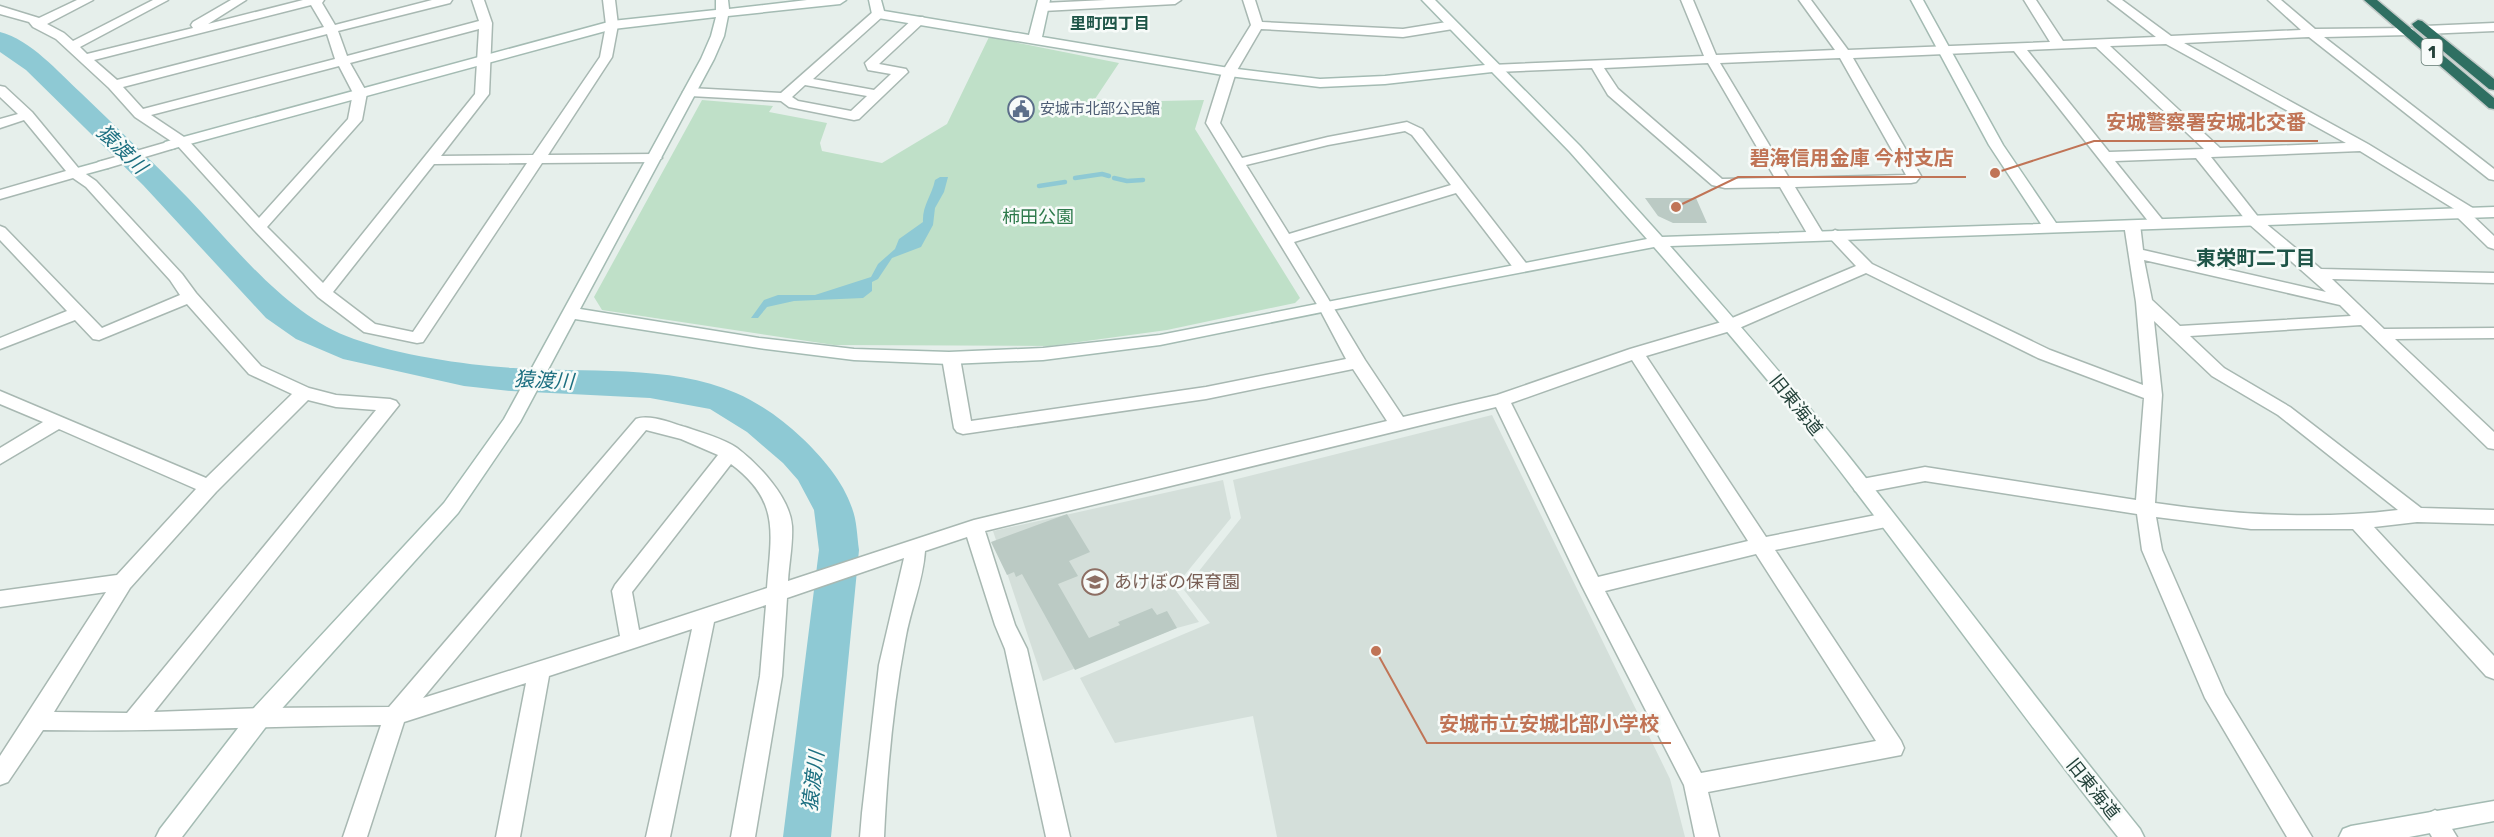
<svg xmlns="http://www.w3.org/2000/svg" width="2494" height="837" font-family="Rubik,'Noto Sans JP',sans-serif">
<style>
.built{fill:#d4dfda}
.green{fill:#bfe0c8}
.water{fill:#8ec9d4}
.lines{fill:none;stroke-linecap:round;stroke-linejoin:round}
.stream{stroke:#8ec9d4;stroke-width:4.5}
.river{fill:#8ec9d4;fill-rule:evenodd}
.building{fill:#bbcac4}
.street-casing{stroke:#a8b8b2;stroke-width:3}
.secondary-casing{stroke:#a4bbb3;stroke-width:3}
.highway-casing{stroke:#c2cac8;stroke-width:3}
.street{fill:#fff;fill-rule:evenodd}
.secondary{fill:#fff;fill-rule:evenodd}
.highway{fill:#2f6f62;fill-rule:evenodd}
.labels{text-anchor:middle;dominant-baseline:central;stroke-width:5;stroke-linejoin:round;paint-order:stroke}
.far-service-label{font-size:15px;fill:#4e5e75;stroke:#f7fbf9;text-anchor:start}
.far-neighbourhood-label{font-size:16px;font-weight:bold;fill:#1f5548;stroke:#f7fbf9}
.shield{fill:#f7fbf9;stroke:#637a73;stroke-width:1.5}
.shield-label{font-size:16px;font-weight:bold;fill:#24423a}
.park-label{font-size:18px;fill:#2d7a4b;stroke:#f7fbf9}
.street-label{font-size:18px;fill:#24423a;stroke:#f7fbf9}
.education-label{font-size:18px;fill:#785e54;stroke:#f7fbf9;text-anchor:start}
.water-label{font-size:20px;font-style:italic;fill:#1c6f80;stroke:#f7fbf9}
.neighbourhood-label{font-size:20px;font-weight:bold;fill:#1f5548;stroke:#f7fbf9}
.leader{fill:none;stroke:#c07456;stroke-width:2}
.callout-dot{fill:#c07456;stroke:#f7fbf9;stroke-width:2}
.callout-label{font-size:20px;text-anchor:middle;font-weight:bold;fill:#c07456;stroke:#f7fbf9;stroke-width:5;stroke-linejoin:round;paint-order:stroke}
</style>
<rect width="100%" height="100%" fill="#e6efeb"/>
<path class="built" d="M1492 415 1670 779 1685 837H1277L1253 716 1115 743 1080 678 1210 623 1184 590 1241 518 1233 480Z
M1223 480 1231 518 1174 588 1199 622 1177 628 1043 681 993 531Z"/>
<path class="green" d="M989 37 1119 63 1095 99 1118 102 1204 100 1195 129 1300 298 1295 303 1167 330 1050 346 834 345 602 310 594 297 702 100 773 106 769 112 827 123 820 143 822 151 882 163 947 124Z"/>
<path class="water" d="M940 177H948L944 192 935 208 933 225 921 247 892 258 878 279 872 282V291L863 298 794 301 767 307 758 318H751L764 300 778 295H815L871 277 878 264 895 249 899 239 923 222C922 206 932 195 935 180Z"/>
<g class="lines">
<path class="stream" d="M1075 178 1102 174 1109 176
M1114 178 1127 181 1143 180
M1039 186 1065 182"/>
<path class="river" d="M0 32C31 40 58 72 81 93 117 128 153 162 188 198 237 249 287 316 354 339 399 355 465 365 513 368 583 373 670 364 736 393 761 404 783 420 802 438 822 457 843 481 852 508 857 521 857 536 859 550L831 837H783L819 550 814 510 798 480 783 463 747 432 710 409 650 398 511 391 464 386 343 359 296 339 266 318 143 185 26 70 0 52Z"/>
</g>
<path class="building" d="M1645 198H1696L1707 223H1673L1658 216Z
M1067 514 1090 552 1069 561 1078 576 1058 584 1089 638 1120 625 1118 622 1152 608 1157 615 1167 611 1177 628 1075 670 1022 574 1016 577 1014 572 1007 575 991 542Z"/>
<g class="lines">
<g class="street-casing">
<path id="street" d="M77 0H93L47 24 64 33 73 41 153 0H168L80 47 87 54 193 28 191 25 193 22 231 0H246L208 24 303 0H324L322 3 335 25 432 0H452L450 3 338 31 347 56 479 21 472 0H484L492 23 489 94 441 156 533 155 600 57 606 25 603 0H615L618 25 612 57 548 155 655 154 662 158 655 162 542 163 423 342 417 343 364 332 318 297 254 230 177 145 175 148 108 168H98L96 165 98 162 171 141 135 117 109 88 56 39 33 27 29 22 0 14V6L39 18ZM311 5 324 27 117 80 94 60ZM479 29 475 94 323 283 267 227 362 120 367 93 350 63ZM327 34 335 59 143 109 123 87ZM339 66 353 93 348 119 259 218 187 139 151 115ZM527 163 413 332 375 324 333 292 434 164Z
M1106 0H1181L1175 4 1043 11 1037 7 1043 3Z
M1243 0H1255L1262 22 1403 29 1453 21 1459 25 1453 29 1403 37 1261 29 1236 72 1220 123 1242 158 1328 137 1407 122 1422 129 1529 267 1527 270H1515L1456 193 1294 242 1365 360 1403 417 1497 395 1630 349 1725 321 1856 266 1827 235 1835 230 1840 232 1872 264 2050 350 2143 385 2136 302 2124 224 2127 221H2137L2140 224 2143 250 2326 292 2249 224 2196 158 2115 161 2165 223 2162 226H2152L2014 51 1853 58 1921 176 1916 182 1911 183 1795 187 1824 235 1816 240 1808 235 1780 187 1725 188 1712 185 1608 95 1592 68 1496 72 1489 68 1491 65 1704 56 1681 0H1693L1716 55 1835 50 1799 0H1811L1848 50 2050 42 2024 0H2036L2063 41 2156 37 2108 0H2122L2171 36 2301 30 2268 0H2281L2315 29 2412 28 2414 31 2412 34 2408 35 2324 37 2494 169V180L2489 179 2309 37 2184 43 2368 144 2476 210 2479 213 2474 217 2494 236V249L2488 247 2456 216 2453 213 2456 210 2360 151 2211 157 2259 218 2321 269 2494 273V283L2332 279 2384 329 2494 328V338L2395 339 2494 432V449L2488 448 2361 325 2190 336 2224 368 2290 407 2421 508 2494 510V524L2417 522 2374 527 2494 656V679L2486 676 2353 529H2251L2156 517 2162 550 2225 694 2312 837H2287L2205 698 2142 550 2137 514 1925 481 1862 493 1855 491 1853 486 1855 481 1862 479 1925 467 2136 500 2144 398 2038 358 1866 273 1737 329 1646 356 1766 537 1886 513 1893 515 1896 520 1893 525 1886 527 1775 550 1901 741 1904 748 1901 755 1708 792 1719 837H1695L1684 785 1582 586 1496 407 985 531 1015 625 1027 649 1070 837H1046L1005 649 995 625 967 537 925 551C923 582 910 610 905 641 893 705 887 771 884 837H860L862 813 879 665 904 558 787 598 782 676 755 837H731L760 676 766 605 714 622 670 837H646L692 629 549 676 520 837H496L526 683 404 722 367 837H343L381 725C268 726 156 732 43 730L8 782 0 785V756L106 592 0 607V591L117 575 196 489 59 429 0 464V448L43 422 0 404V391L206 478 292 394 249 374 187 304 99 340 93 339 75 320 0 349V338L67 311 0 240V226L5 228 102 328 180 295 170 280 86 187 73 178 0 199V190L66 171 24 120 0 128V119L18 114 0 97V86L5 87 32 112 80 170 96 181 182 274 196 293 261 366 309 388 336 395 390 399 396 401 399 405 154 712 260 708 389 707 636 419C650 414 671 423 685 427 700 432 725 439 737 448 758 464 790 497 792 526 793 544 789 563 788 581L974 520 1387 421 1353 369 1206 399 963 434 957 432 954 428 942 358 945 354H957L960 358 971 421 1206 387 1346 359 1318 306 1206 123 1222 72 1251 25ZM2166 44 2346 143 2220 148 2110 46ZM2096 47 2204 149 2109 152 2027 50ZM1840 58 1906 175 1789 178 1720 63ZM1708 63 1775 178 1722 179 1618 89 1604 68ZM1405 131 1412 135 1451 185 1289 234 1246 165 1328 145ZM2144 260 2340 305 2351 316 2180 326 2152 300ZM2154 321 2212 376 2278 415 2398 510C2317 520 2235 515 2155 503L2162 395ZM1632 360 1748 541 1598 577 1511 403ZM308 400 336 407 376 410 127 713 54 712 130 588 216 492ZM646 430 681 439 718 455 615 585 612 591 620 636 423 698ZM731 464C781 501 771 534 767 588L639 630 632 592ZM1756 554 1876 741 1701 773 1605 591Z
M878 10 882 11 884 14 882 17 813 79 874 90 891 74 868 70 865 63 915 17H923L925 20 923 23 879 64 906 69 908 72 859 119 854 120 789 107 781 101 690 96 683 92 690 88 781 93 874 11ZM805 85 867 96 851 111 798 101 792 97Z
M2494 23V31L2425 34 2419 30 2425 26Z
M2435 810 2443 814 2457 837H2432L2423 821 2427 814Z"/>
</g>
<g class="secondary-casing">
<path id="secondary" d="M716 0H728L729 9 807 0H846L840 4 728 16 724 36 714 59 580 309 759 338 854 349 949 352 1043 348 1160 335 1647 239 1570 152 1492 72 1385 84 1320 87 1229 76 878 18 872 14 869 0H881L884 11 1029 35 1038 0H1050L1042 37 1229 68 1320 79 1385 76 1485 65 1422 0H1435L1580 146 1662 237 2041 224 1989 145 1911 0H1923L2003 145 2056 223 2494 207V217L1670 246C1738 323 1806 401 1869 482 1960 597 2048 715 2140 829L2144 837H2118C2028 724 1944 607 1857 493 1793 408 1724 327 1654 247L1450 286 1160 345 1043 360 949 364 854 360 759 348 575 319 520 422 458 513 268 724 182 837H156L160 829 252 710 444 503 504 419 701 59 711 36 716 17 613 29 175 148 170 149 163 145 165 142 612 21 716 10Z
M103 161 110 165 108 168 75 177 68 173 70 170Z
M2494 801V821L2409 837H2339L2343 829 2351 826Z"/>
</g>
<g class="highway-casing">
<path id="highway" d="M2364 0H2377L2494 98V109L2489 108Z
M2418 20 2422 21 2494 79V90L2489 89 2414 27 2412 24Z"/>
</g>
<use href="#street" class="street"/>
<use href="#secondary" class="secondary"/>
<use href="#highway" class="highway"/>
</g>
<defs>
<g id="civic-ring" transform="scale(1.35)"><circle r="9.5" fill="#f7fbf9" stroke="#5c6f8a" stroke-width="1.5"/><path d="M-.6-6.5H3V-4.5H.6V-3L4-1V1h2V6H-6V1h2V-1L-.6-3ZM-1.2 2.5V6h2.4V2.5Z" fill="#5c6f8a"/></g>
<g id="school-ring" transform="scale(1.35)"><circle r="9.5" fill="#f7fbf9" stroke="#8d6e63" stroke-width="1.5"/><path d="M0-5L7-2L0 1L-7-2ZM-4 1L0 2.5L4 1V4Q0 6-4 4Z" fill="#8d6e63"/></g>
</defs>
<g fill-rule="evenodd">
<use href="#civic-ring" x="1021" y="109"/>
<use href="#school-ring" x="1095" y="582"/>
</g>
<g class="labels">
<g class="far-service-label">
<text x="1040" y="109">安城市北部公民館</text>
</g>
<g class="far-neighbourhood-label">
<text x="1110" y="23">里町四丁目</text>
</g>
<rect class="shield" x="2421.5" y="39" width="21" height="26" rx="4.5"/>
<g class="shield-label">
<text x="2432" y="52">1</text>
</g>
<g class="park-label">
<text x="1038" y="217">柿田公園</text>
</g>
<g class="street-label">
<text transform="translate(1796 405) rotate(51)">旧東海道</text>
<text transform="translate(2093 789) rotate(51)">旧東海道</text>
</g>
<g class="education-label">
<text x="1114" y="582">あけぼの保育園</text>
</g>
<g class="water-label">
<text transform="translate(122 149) rotate(44)">猿渡川</text>
<text transform="translate(544 380) rotate(3)">猿渡川</text>
<text transform="translate(813 781) rotate(-83)">猿渡川</text>
</g>
<g class="neighbourhood-label">
<text x="2256" y="258">東栄町二丁目</text>
</g>
</g>
<path class="leader" d="M1995 173L2094 141H2318M1676 207L1738 177H1966M1376 651L1427 743H1671"/>
<g class="callout-dot">
<circle cx="1995" cy="173" r="6"/>
<circle cx="1676" cy="207" r="6"/>
<circle cx="1376" cy="651" r="6"/>
</g>
<g class="callout-label">
<text x="2206" y="129">安城警察署安城北交番</text>
<text x="1852" y="165">碧海信用金庫 今村支店</text>
<text x="1549" y="731">安城市立安城北部小学校</text>
</g>
</svg>
